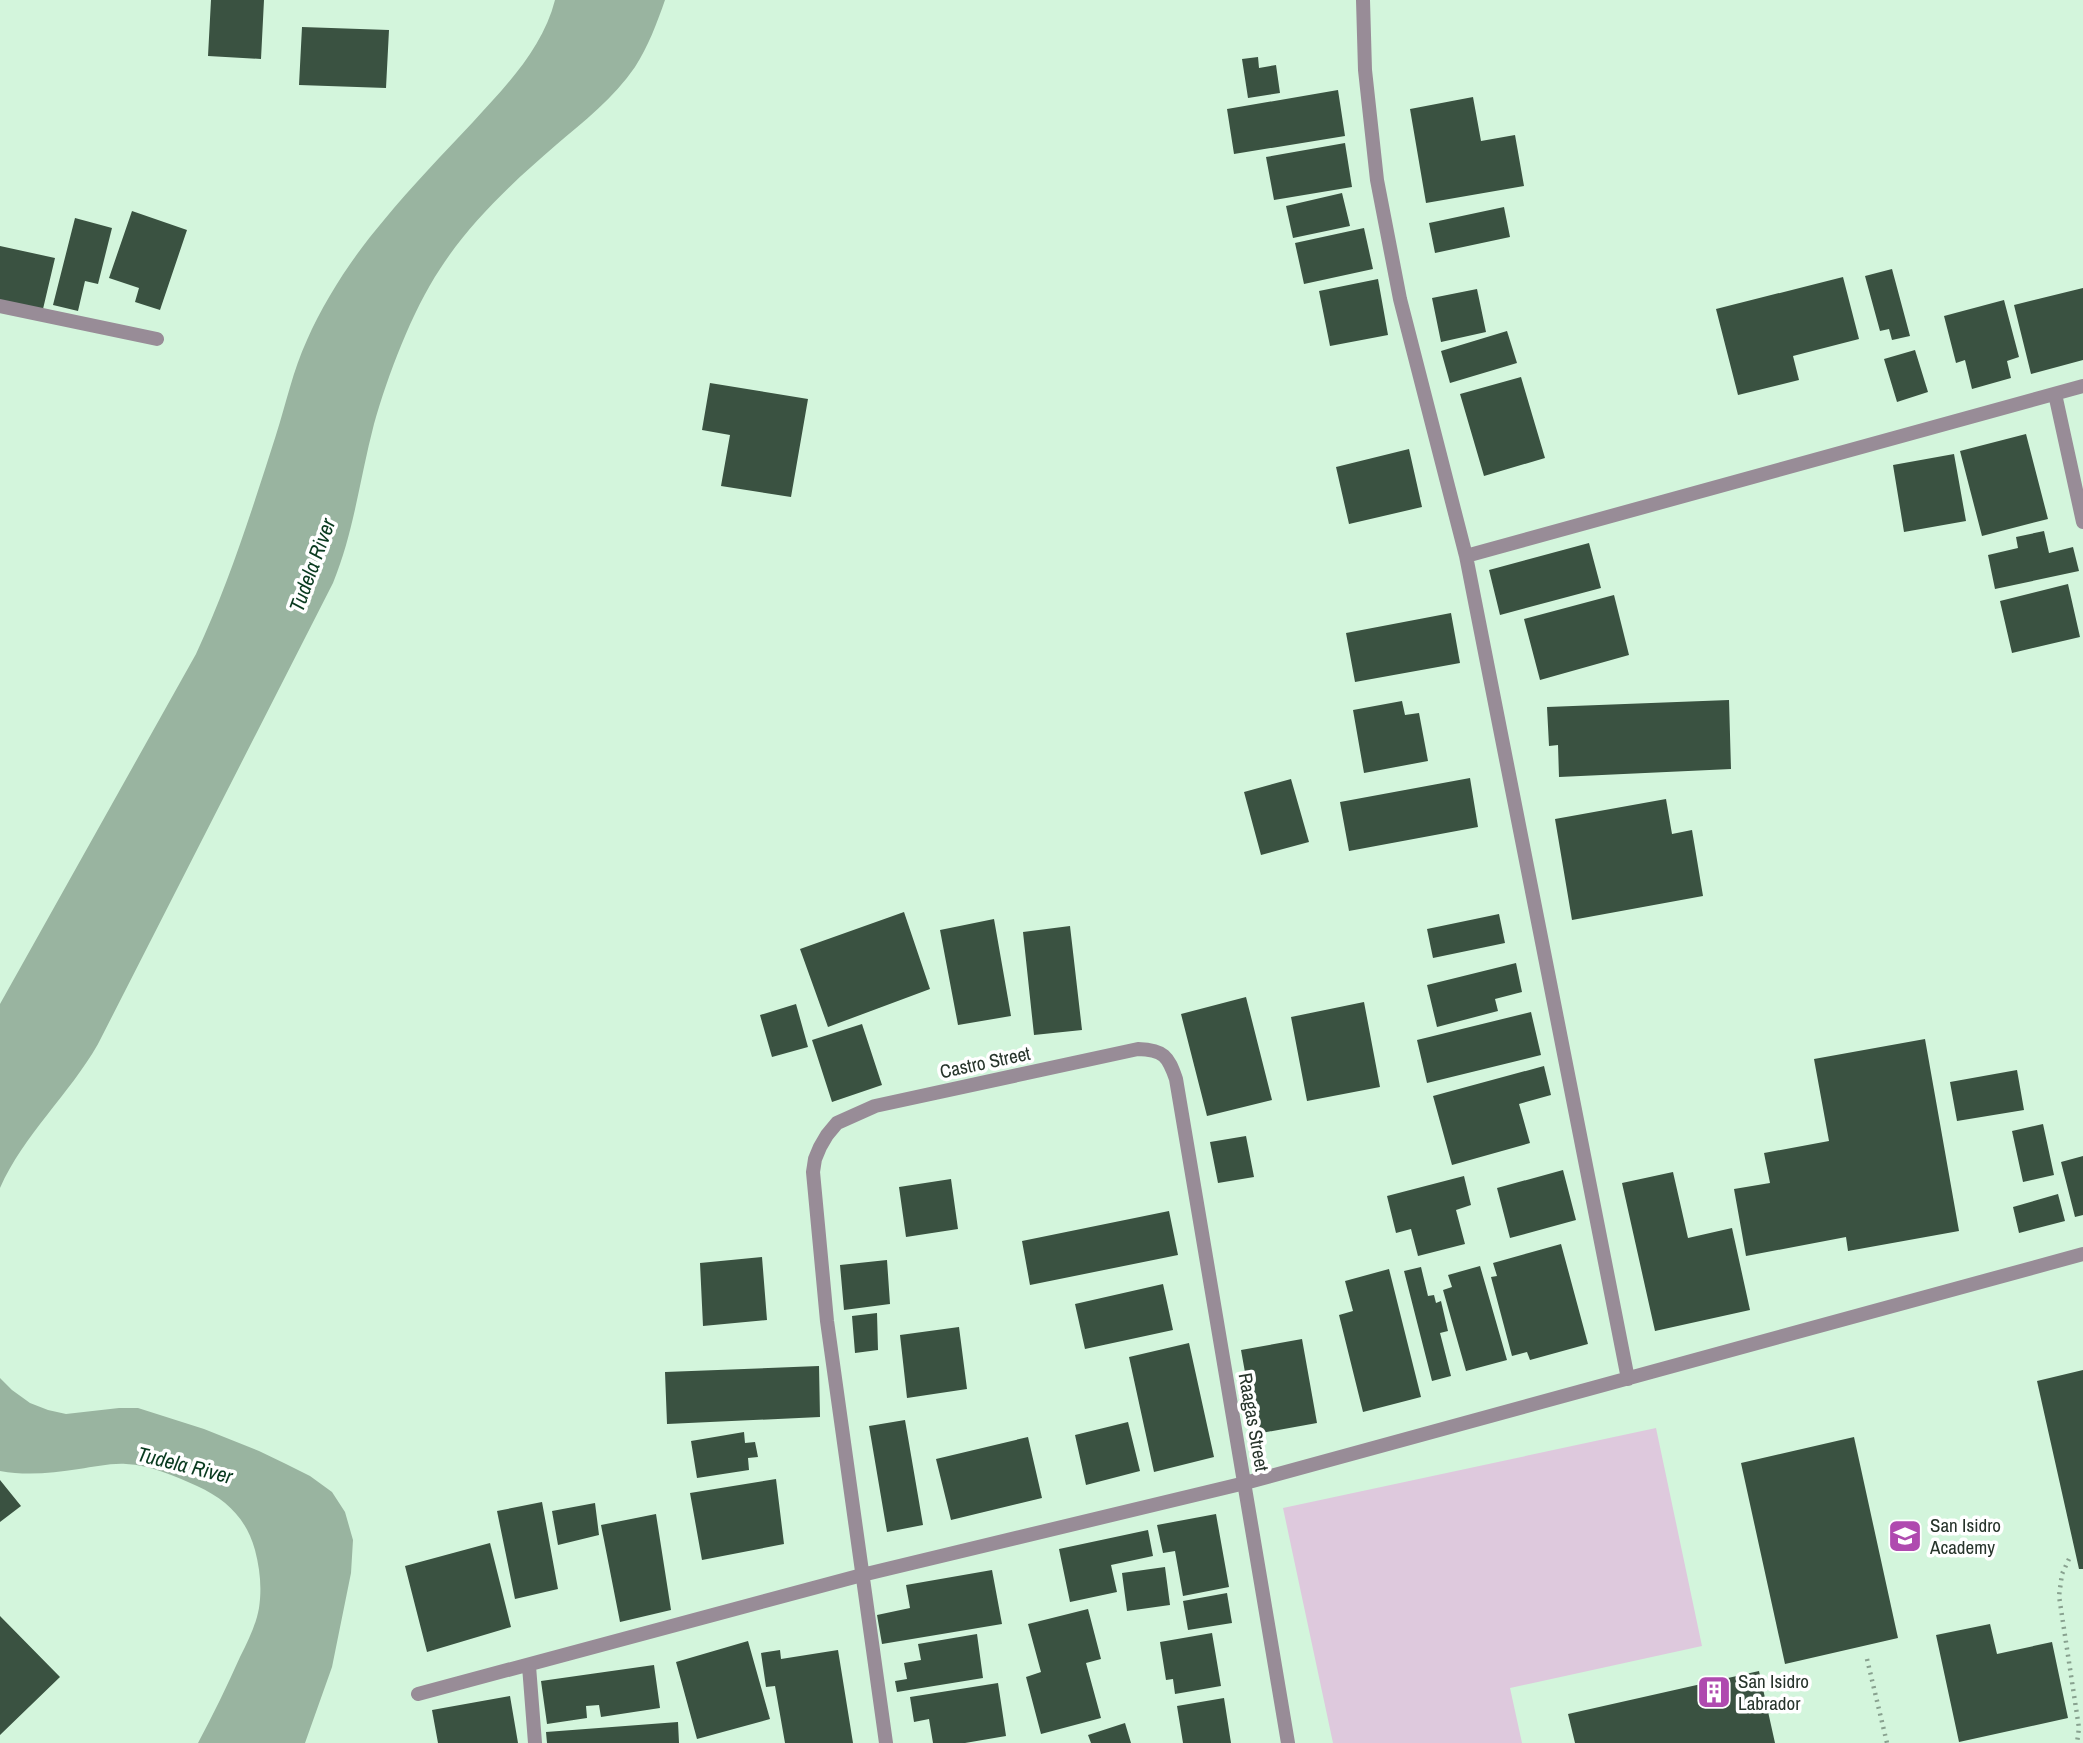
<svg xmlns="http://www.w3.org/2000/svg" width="2083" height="1743" font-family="'Archivo Narrow',sans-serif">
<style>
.green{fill:#dec9dd}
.water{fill:#99b4a0}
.building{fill:#3a5241}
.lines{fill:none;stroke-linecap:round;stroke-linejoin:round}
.path{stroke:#88a18f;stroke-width:4.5;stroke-dasharray:2 5;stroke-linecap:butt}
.street{stroke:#988c97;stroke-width:14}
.labels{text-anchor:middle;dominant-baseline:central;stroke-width:7;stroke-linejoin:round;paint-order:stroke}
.street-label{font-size:19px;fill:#27342b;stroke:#fff}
.poi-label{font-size:19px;fill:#27342b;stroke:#fff;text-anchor:start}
.water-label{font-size:21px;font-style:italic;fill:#093a1f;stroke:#fff}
</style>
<rect width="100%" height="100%" fill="#d3f5dc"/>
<path class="green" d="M1656 1428 1702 1646 1510 1688 1522 1743H1333L1283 1508Z"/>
<path class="water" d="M555 0H665C657 23 648 47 635 67 614 98 583 122 556 145 514 181 470 222 440 269 412 311 388 375 374 424 360 477 354 532 333 583L98 1044C69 1095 24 1134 0 1188V1004L196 654C229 583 252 510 276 435 286 404 293 370 307 340 326 297 354 255 384 220 412 186 443 154 473 122 506 86 543 48 555 0Z
M0 1378 12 1390 30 1403 48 1410 66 1414 119 1408H138L204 1429 259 1451 286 1464 310 1476 332 1492 345 1512 353 1540 351 1573 332 1667 305 1743H198C213 1715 227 1686 240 1657 248 1641 256 1625 259 1608 262 1588 260 1569 255 1550 246 1518 227 1500 197 1486 175 1476 150 1465 126 1464 111 1463 94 1467 79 1469 52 1473 27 1476 0 1471Z"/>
<path class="building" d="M211 0H264L261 59 208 56Z
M302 27 389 30 386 88 299 85Z
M1258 57 1259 68 1276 65 1280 93 1248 98 1242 59Z
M1338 90 1345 136 1234 154 1227 109Z
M1473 97 1481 141 1515 135 1524 186 1426 203 1410 109Z
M1345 143 1352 187 1274 200 1266 157Z
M1342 193 1350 226 1293 238 1286 206Z
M1504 207 1510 237 1435 253 1429 223Z
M132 211 187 230 160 310 135 302 139 288 109 278Z
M75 218 112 228 98 284 85 281 78 311 53 305Z
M1364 228 1373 269 1304 284 1295 243Z
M0 246 55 258 43 309 0 300Z
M1892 269 1910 336 1892 340 1889 329 1880 331 1865 276Z
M1843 277 1859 339 1793 356 1799 380 1738 395 1716 309Z
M1378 279 1388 335 1330 346 1319 291Z
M2083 288V360L2031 374 2014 305Z
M1477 289 1486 332 1441 342 1432 298Z
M2004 300 2019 357 2007 361 2011 378 1972 389 1965 360 1956 363 1944 316Z
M1507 331 1517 363 1450 383 1441 351Z
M1915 350 1928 392 1897 402 1884 359Z
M1521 377 1545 458 1484 476 1460 394Z
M710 383 808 399 791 497 721 486 730 435 702 430Z
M2026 434 2048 519 1982 536 1960 451Z
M1409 449 1422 507 1349 524 1336 467Z
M1954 454 1966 521 1904 532 1893 465Z
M2044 531 2049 553 2073 547 2079 571 1995 589 1988 555 2018 548 2016 537Z
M1589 543 1601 588 1500 615 1489 570Z
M2068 584 2080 637 2012 653 2000 601Z
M1614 595 1629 655 1540 680 1524 619Z
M1451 613 1460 663 1355 682 1346 633Z
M1729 700 1731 769 1559 777 1558 745 1549 746 1547 707Z
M1402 701 1405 715 1419 713 1428 761 1364 773 1353 710Z
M1470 778 1478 827 1349 851 1340 802Z
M1291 779 1309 842 1261 855 1244 792Z
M1666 799 1672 834 1692 830 1703 896 1572 920 1555 819Z
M904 912 930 989 828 1027 800 949Z
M1499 914 1505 943 1433 958 1427 929Z
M994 919 1011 1016 958 1025 940 930Z
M1070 926 1082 1030 1034 1035 1023 932Z
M1516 963 1522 992 1495 999 1498 1011 1437 1027 1427 985Z
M1246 997 1272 1100 1207 1116 1181 1014Z
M1364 1002 1380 1087 1307 1101 1291 1017Z
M796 1004 808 1047 772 1057 760 1015Z
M1531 1012 1541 1055 1427 1083 1417 1040Z
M862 1024 882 1085 832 1102 812 1040Z
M1925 1039 1959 1231 1848 1251 1846 1237 1746 1256 1734 1189 1770 1183 1764 1153 1829 1141 1814 1059Z
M1544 1066 1551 1095 1519 1104 1530 1143 1452 1165 1433 1096Z
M2017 1070 2024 1110 1957 1121 1950 1082Z
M2043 1124 2054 1175 2023 1182 2012 1131Z
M1246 1136 1254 1177 1218 1183 1210 1142Z
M2083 1156V1215L2075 1217 2061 1162Z
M1563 1170 1576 1220 1510 1238 1497 1188Z
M1673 1172 1688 1238 1732 1228 1750 1310 1655 1331 1622 1183Z
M1464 1176 1471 1205 1456 1210 1465 1244 1418 1256 1411 1229 1396 1233 1387 1196Z
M951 1179 958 1229 906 1237 899 1187Z
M2058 1194 2065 1221 2019 1233 2013 1207Z
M1169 1211 1178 1255 1030 1285 1022 1241Z
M1561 1244 1588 1344 1530 1360 1527 1352 1512 1356 1491 1277 1497 1276 1493 1263Z
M762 1257 767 1320 703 1326 700 1263Z
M887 1260 890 1304 844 1310 840 1265Z
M1480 1266 1507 1360 1466 1371 1443 1290 1452 1287 1448 1275Z
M1421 1267 1428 1296 1434 1295 1436 1303 1441 1301 1448 1331 1440 1333 1451 1376 1432 1381 1404 1271Z
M1389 1269 1421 1397 1363 1412 1339 1315 1353 1311 1345 1281Z
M1163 1284 1173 1330 1085 1349 1075 1304Z
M877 1313 878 1350 855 1353 852 1316Z
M959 1327 967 1389 907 1398 900 1335Z
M1302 1339 1317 1423 1256 1434 1241 1350Z
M1189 1343 1214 1457 1154 1472 1129 1357Z
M819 1366 820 1417 667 1424 665 1372Z
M2083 1370V1569H2079L2037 1381Z
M905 1420 923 1525 887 1532 869 1426Z
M1128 1422 1140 1471 1086 1485 1075 1435Z
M744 1432 745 1443 755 1442 758 1457 748 1458 749 1470 697 1478 691 1441Z
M1028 1437 1042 1498 951 1520 936 1459Z
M1854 1437 1898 1638 1785 1664 1741 1463Z
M776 1479 784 1544 702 1560 690 1493Z
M0 1480 21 1506 0 1522Z
M542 1502 558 1589 515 1599 497 1511Z
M595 1503 599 1535 558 1545 552 1511Z
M656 1514 671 1610 620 1622 601 1525Z
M1216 1514 1229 1587 1183 1596 1175 1551 1163 1553 1157 1525Z
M1148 1530 1153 1556 1111 1565 1117 1592 1070 1602 1059 1549Z
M490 1543 511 1627 427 1652 405 1566Z
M1165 1567 1170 1605 1127 1611 1122 1573Z
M992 1570 1002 1624 882 1644 877 1615 910 1608 906 1585Z
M1227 1593 1232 1623 1188 1630 1183 1601Z
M1088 1609 1101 1659 1086 1663 1101 1718 1041 1734 1026 1677 1041 1672 1028 1624Z
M0 1616 60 1677 0 1735Z
M1990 1624 1997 1654 2052 1642 2068 1718 1959 1742 1936 1635Z
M1212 1633 1221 1686 1175 1694 1173 1679 1166 1680 1160 1642Z
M977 1634 983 1678 897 1692 895 1681 907 1679 904 1663 921 1660 918 1644Z
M748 1641 770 1719 697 1739 676 1662Z
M780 1650 781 1659 838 1650 853 1743H785L775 1686 766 1687 761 1653Z
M654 1665 660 1708 601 1717 599 1705 586 1706 587 1718 547 1724 541 1681Z
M1759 1671 1775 1743H1575L1568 1714Z
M998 1683 1006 1736 965 1743H933L929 1719 914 1722 910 1697Z
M510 1696 518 1743H438L432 1710Z
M1224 1698 1231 1743H1183L1177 1706Z
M678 1722 679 1743H547L546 1732Z
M1125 1723 1131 1743H1091L1088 1735Z"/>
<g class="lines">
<path class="path" d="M2069 1559 2062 1574 2059 1596 2079 1728 2077 1743
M1867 1659 1887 1743"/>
<path class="street" d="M1363 0 1365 70 1377 180 1400 299 1466 556 1628 1379
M0 306 157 339
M2055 394 2083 522
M1466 556 2083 386
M529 1666 535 1743
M418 1694 862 1575 1245 1483 2083 1254
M886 1743 827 1321 813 1172 815 1159 820 1147 827 1135 837 1123 875 1106 1138 1049C1164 1050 1168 1056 1176 1079L1288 1743"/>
</g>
<defs>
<g id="school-square" transform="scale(1.75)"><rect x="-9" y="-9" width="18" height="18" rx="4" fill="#af4aaf" stroke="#fff"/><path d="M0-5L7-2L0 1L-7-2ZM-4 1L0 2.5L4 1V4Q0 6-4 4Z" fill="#fff"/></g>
<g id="building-square" transform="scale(1.75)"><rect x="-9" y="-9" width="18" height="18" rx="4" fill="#af4aaf" stroke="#fff"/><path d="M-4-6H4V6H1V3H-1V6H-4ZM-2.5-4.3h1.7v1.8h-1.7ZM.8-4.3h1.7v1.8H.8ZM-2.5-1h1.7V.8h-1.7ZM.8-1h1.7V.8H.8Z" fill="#fff"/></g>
</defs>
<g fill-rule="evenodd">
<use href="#school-square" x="1905" y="1536"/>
<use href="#building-square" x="1714" y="1692"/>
</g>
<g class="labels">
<g class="street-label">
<text transform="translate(985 1062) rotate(-12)">Castro Street</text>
<text transform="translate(1254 1422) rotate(80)">Raagas Street</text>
</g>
<g class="poi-label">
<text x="1930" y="1525">San Isidro<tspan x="1930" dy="22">Academy</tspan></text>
<text x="1738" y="1681">San Isidro<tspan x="1738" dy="22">Labrador</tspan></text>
</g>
<g class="water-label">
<text transform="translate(312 565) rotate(-70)">Tudela River</text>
<text transform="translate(185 1465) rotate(14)">Tudela River</text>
</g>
</g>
</svg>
